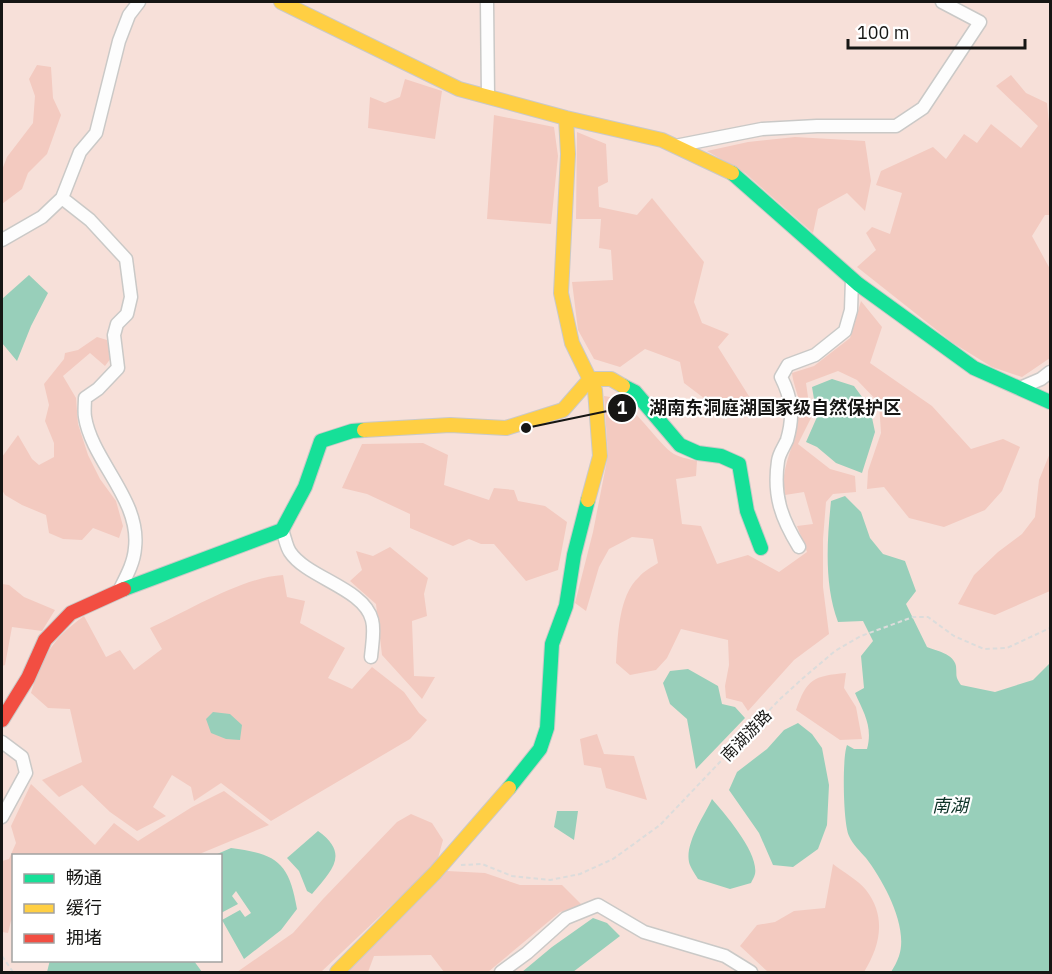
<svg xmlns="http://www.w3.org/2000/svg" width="1052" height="974" font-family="'IBM Plex Sans','Noto Sans SC',sans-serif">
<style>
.green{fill:#f7e0d9;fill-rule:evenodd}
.forest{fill:#f3cac0}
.water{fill:#98cfba}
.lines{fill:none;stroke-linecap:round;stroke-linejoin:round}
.street-casing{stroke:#cac9c7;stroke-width:15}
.fast-casing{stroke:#cac9c7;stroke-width:16}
.slow-casing{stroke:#cac9c7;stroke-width:16}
.jam-casing{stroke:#cac9c7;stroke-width:16}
.path{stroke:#dcdcdb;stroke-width:2;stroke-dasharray:4.5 3;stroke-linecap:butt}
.street{stroke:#fdfdfd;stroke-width:12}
.fast{stroke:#16e098;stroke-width:14}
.slow{stroke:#ffcf43;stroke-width:14}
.jam{stroke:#f24e42;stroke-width:14}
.labels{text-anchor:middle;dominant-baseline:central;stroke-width:4.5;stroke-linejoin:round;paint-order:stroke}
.street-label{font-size:16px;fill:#161614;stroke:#fff}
.water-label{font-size:18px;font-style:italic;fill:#0d3226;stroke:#fff}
.leader{fill:none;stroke:#161614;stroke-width:2}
.callout-dot{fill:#161614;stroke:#fff;stroke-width:2}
.mark-label{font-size:18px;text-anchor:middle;font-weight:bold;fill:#fff}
.callout-label{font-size:18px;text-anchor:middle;font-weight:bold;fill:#161614;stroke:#fff;stroke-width:4.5;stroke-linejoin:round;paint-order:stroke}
</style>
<rect width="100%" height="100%" fill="#f2f1ef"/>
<path class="green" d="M2 2H1050V972H2ZM14 856H220V960H14Z"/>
<path class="forest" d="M37 65 51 67 53 98 61 115 47 154 28 173 22 189 2 204V170L7 157 33 123 35 96 29 79Z
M1011 75 1026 93 1047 103 1050 133V215H1045L1032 236 1050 269V358L1022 377 992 367 953 343 857 267 876 250 866 233 872 227 890 234 902 193 876 185 881 171 933 147 946 159 964 134 977 143 991 124 1021 148 1038 126 996 86Z
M405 79 442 91 435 139 368 128 370 97 385 103 400 97Z
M494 115 554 127 558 156 551 224 487 219Z
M577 132 606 144 608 182 598 187 599 207 637 215 652 198 704 262 694 302 702 323 729 334 718 347 752 401 740 414 717 408 684 383 680 362 645 349 620 367 594 359 578 330 572 282 613 280 611 250 599 248 601 219H576Z
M795 137 865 141 871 181 865 211 847 193 818 209 813 233 745 173 707 151 748 142Z
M861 301 882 327 870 363 932 406 971 449 1003 439 1020 447 1002 491 985 510 944 527 909 518 884 487 867 489 868 471 881 433 879 403 857 380 838 371 806 383 811 418 798 444 830 469 855 476 856 492 833 494 826 502 823 539V587L829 634 794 660 748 711 742 702 726 698 725 686 729 665 728 640 681 629 667 658 656 670 630 675 616 663C618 637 618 596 639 577 644 571 652 567 658 563L653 539 632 537 609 549 599 567 586 611 575 603 593 532 608 455 604 396C630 397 652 437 671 452 677 457 689 459 697 461L696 476 676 479 682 524 701 526 717 564 748 555 779 572 807 552 797 526 813 524 804 492 785 495C779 471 794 448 797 425 798 417 800 408 799 401 797 391 793 383 792 373L814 366 850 338Z
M97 337 107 340 111 358 105 366 90 353 63 376 76 398 78 424 88 455 100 479 116 501 123 526 119 538 93 528 82 540 63 539 49 533 46 515 22 505 5 495 2 490V457L18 435 32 459 39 465 54 457V443L45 421 49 405 44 384 64 359 65 353 78 350Z
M423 443 448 455 444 485 489 500 494 488 514 490 518 501 545 506 567 522 558 570 526 581 494 544H481L469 539 453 546 410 528V514L367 494 342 488 362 444Z
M1050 453V591L995 615 958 604 974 575 998 552 1022 534 1035 517 1039 480Z
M390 547 428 578 424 594 427 616 412 621 414 676 435 677 422 699 382 655 376 604 350 581 362 570 356 551 373 556Z
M283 575 287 597 305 601 300 623 345 648 328 678 352 689 372 667 404 692 419 713 427 720 410 739 271 821 221 783 194 801 191 787 172 775 153 807 166 816 137 831 110 812 82 785 59 797 42 780 82 762 70 709 48 708 31 693C43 656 52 639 84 616L106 657 120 650 134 670 162 649 150 628C188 611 243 577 283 575Z
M2 584 9 585 24 597 55 610 42 631 12 627 5 665 2 666Z
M846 673 844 688 856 707 862 739 840 740 796 710C807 679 813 676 846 673Z
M597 734 604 754 634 756 647 800 606 788 601 768 584 765 580 739Z
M31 784 95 845 114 823 138 841 192 807 224 791 269 825 197 855 14 856 13 919 11 921 8 933 2 932V861L9 859 16 843 11 826Z
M411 814 432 823 443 840 437 862 321 972H237L293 933 323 899 397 822Z
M833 864C843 872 858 880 866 890 887 917 880 946 864 972H768L740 946 757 925 775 922 794 911 825 908Z
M447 871 485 873 520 885H562L583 906 560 912 488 972H444L431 955 374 956 368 972H347Z"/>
<path class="water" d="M29 275 48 293 31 326 17 361 2 343V299Z
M832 379 854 386 870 408 875 432 862 473 836 463 817 447 806 442 817 417 812 387Z
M845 496 861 512 870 538 883 554 905 561 916 591 906 604 927 647C937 651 954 654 956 666 957 677 955 676 961 685L995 692 1033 680 1050 663V972H891C894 967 897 962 899 956 909 927 883 880 866 858 860 851 853 845 849 836 843 823 842 758 847 745L854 749H867C873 727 864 713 855 693L864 688 861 656 873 641 863 621 838 622C824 585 827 541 831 501Z
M688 669 718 686 722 704 735 707 745 718 696 769 687 719 670 704 663 683 670 671Z
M213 712 230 714 242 725 240 740 226 739 211 733 206 719Z
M798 723 812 734 822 748 829 785 827 825 818 849 793 867 773 865 759 833 729 790 737 772 767 749 784 730Z
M712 799C725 814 759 853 755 874 754 878 752 880 751 883L730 889 698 879C695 874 690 867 689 862 685 843 704 816 712 799Z
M557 811H578L574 840 554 827Z
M318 831C350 854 332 870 312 894L307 891 299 871 287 858Z
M231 848C277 854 289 862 297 909L281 930 244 959 222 920 240 910 245 917 251 913 236 891 232 896 238 904 221 913 220 856 215 855Z
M593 918 607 923 620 936 573 972H522L552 947Z
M50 960 194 961 202 972H47Z"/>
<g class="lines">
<g class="street-casing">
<path id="street" d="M487 2 488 97
M675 146 762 129 817 126H896L923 108 980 22 942 2
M62 198 90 220 126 259 131 297 127 314 117 324 114 335 118 368 98 389 85 398C85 404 84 411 85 417 92 461 141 500 135 548 134 563 126 577 119 591
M2 240 42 217 62 198 80 152 96 133 119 41 129 15 139 2
M1020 388 1041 379 1050 372
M282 530C285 537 286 546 290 552 307 578 364 588 372 620 375 631 372 645 371 657
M799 547C781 518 773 495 778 461 779 453 784 447 787 440 794 416 792 399 781 377L788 365 815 355 845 331 851 310 852 279
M2 742 22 757 26 773 2 817
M501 972 527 953 566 918 598 905 644 932 725 956 751 972"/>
</g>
<g class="fast-casing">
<path id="fast" d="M732 173 858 284 974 368 1050 402
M623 386 635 392 680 445 698 453 721 456 739 464 747 511 761 548
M124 589 282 530 305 487 321 441 352 431 364 430
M509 788 540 749 547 728 552 644 566 606 574 555 588 500"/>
</g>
<g class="slow-casing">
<path id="slow" d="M281 2 459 89 566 118 662 140 732 173
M566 118 568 154 561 293 572 343 595 390 600 456 588 500
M364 430 450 425 506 428 563 410 590 379H611L623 386
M337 972 435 873 509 788"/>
</g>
<g class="jam-casing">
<path id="jam" d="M2 720 28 678 45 640 71 613 124 589"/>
</g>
<path class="path" d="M461 865 482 864 512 876 550 880 580 874 613 859 660 825 779 700 802 679 835 651 861 636 913 617H928L954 636 984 649 1007 648 1050 628
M2 956 13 972"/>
<use href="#street" class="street"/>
<use href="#fast" class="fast"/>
<use href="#slow" class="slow"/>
<use href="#jam" class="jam"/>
</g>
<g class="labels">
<g class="street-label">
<text transform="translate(746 735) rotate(-46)">南湖游路</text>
</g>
<g class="water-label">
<text x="950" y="805">南湖</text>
</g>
</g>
<path class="leader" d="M526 428L622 408"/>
<g class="callout-dot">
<circle cx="526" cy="428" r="6"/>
<circle cx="622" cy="408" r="15"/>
</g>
<g class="mark-label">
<text x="622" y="414">1</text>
</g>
<g class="callout-label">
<text x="775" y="414">湖南东洞庭湖国家级自然保护区</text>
</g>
<rect width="1052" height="974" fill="none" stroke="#161614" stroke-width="6"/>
<rect x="12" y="854" width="210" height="108" fill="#ffffff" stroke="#a2a2a1" stroke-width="1.5"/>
<rect x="24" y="874" width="30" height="9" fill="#16e098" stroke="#a2a2a1" stroke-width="1.5"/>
<text x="66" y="884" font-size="18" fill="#161614">畅通</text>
<rect x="24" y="904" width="30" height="9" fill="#ffcf43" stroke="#a2a2a1" stroke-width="1.5"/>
<text x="66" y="914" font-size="18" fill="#161614">缓行</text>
<rect x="24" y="934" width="30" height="9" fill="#f24e42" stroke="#a2a2a1" stroke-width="1.5"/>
<text x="66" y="944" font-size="18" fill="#161614">拥堵</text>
<path d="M848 39v9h177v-9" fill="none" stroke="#161614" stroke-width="3"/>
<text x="857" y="39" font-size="18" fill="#161614" stroke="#ffffff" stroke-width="4.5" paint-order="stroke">100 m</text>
</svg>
